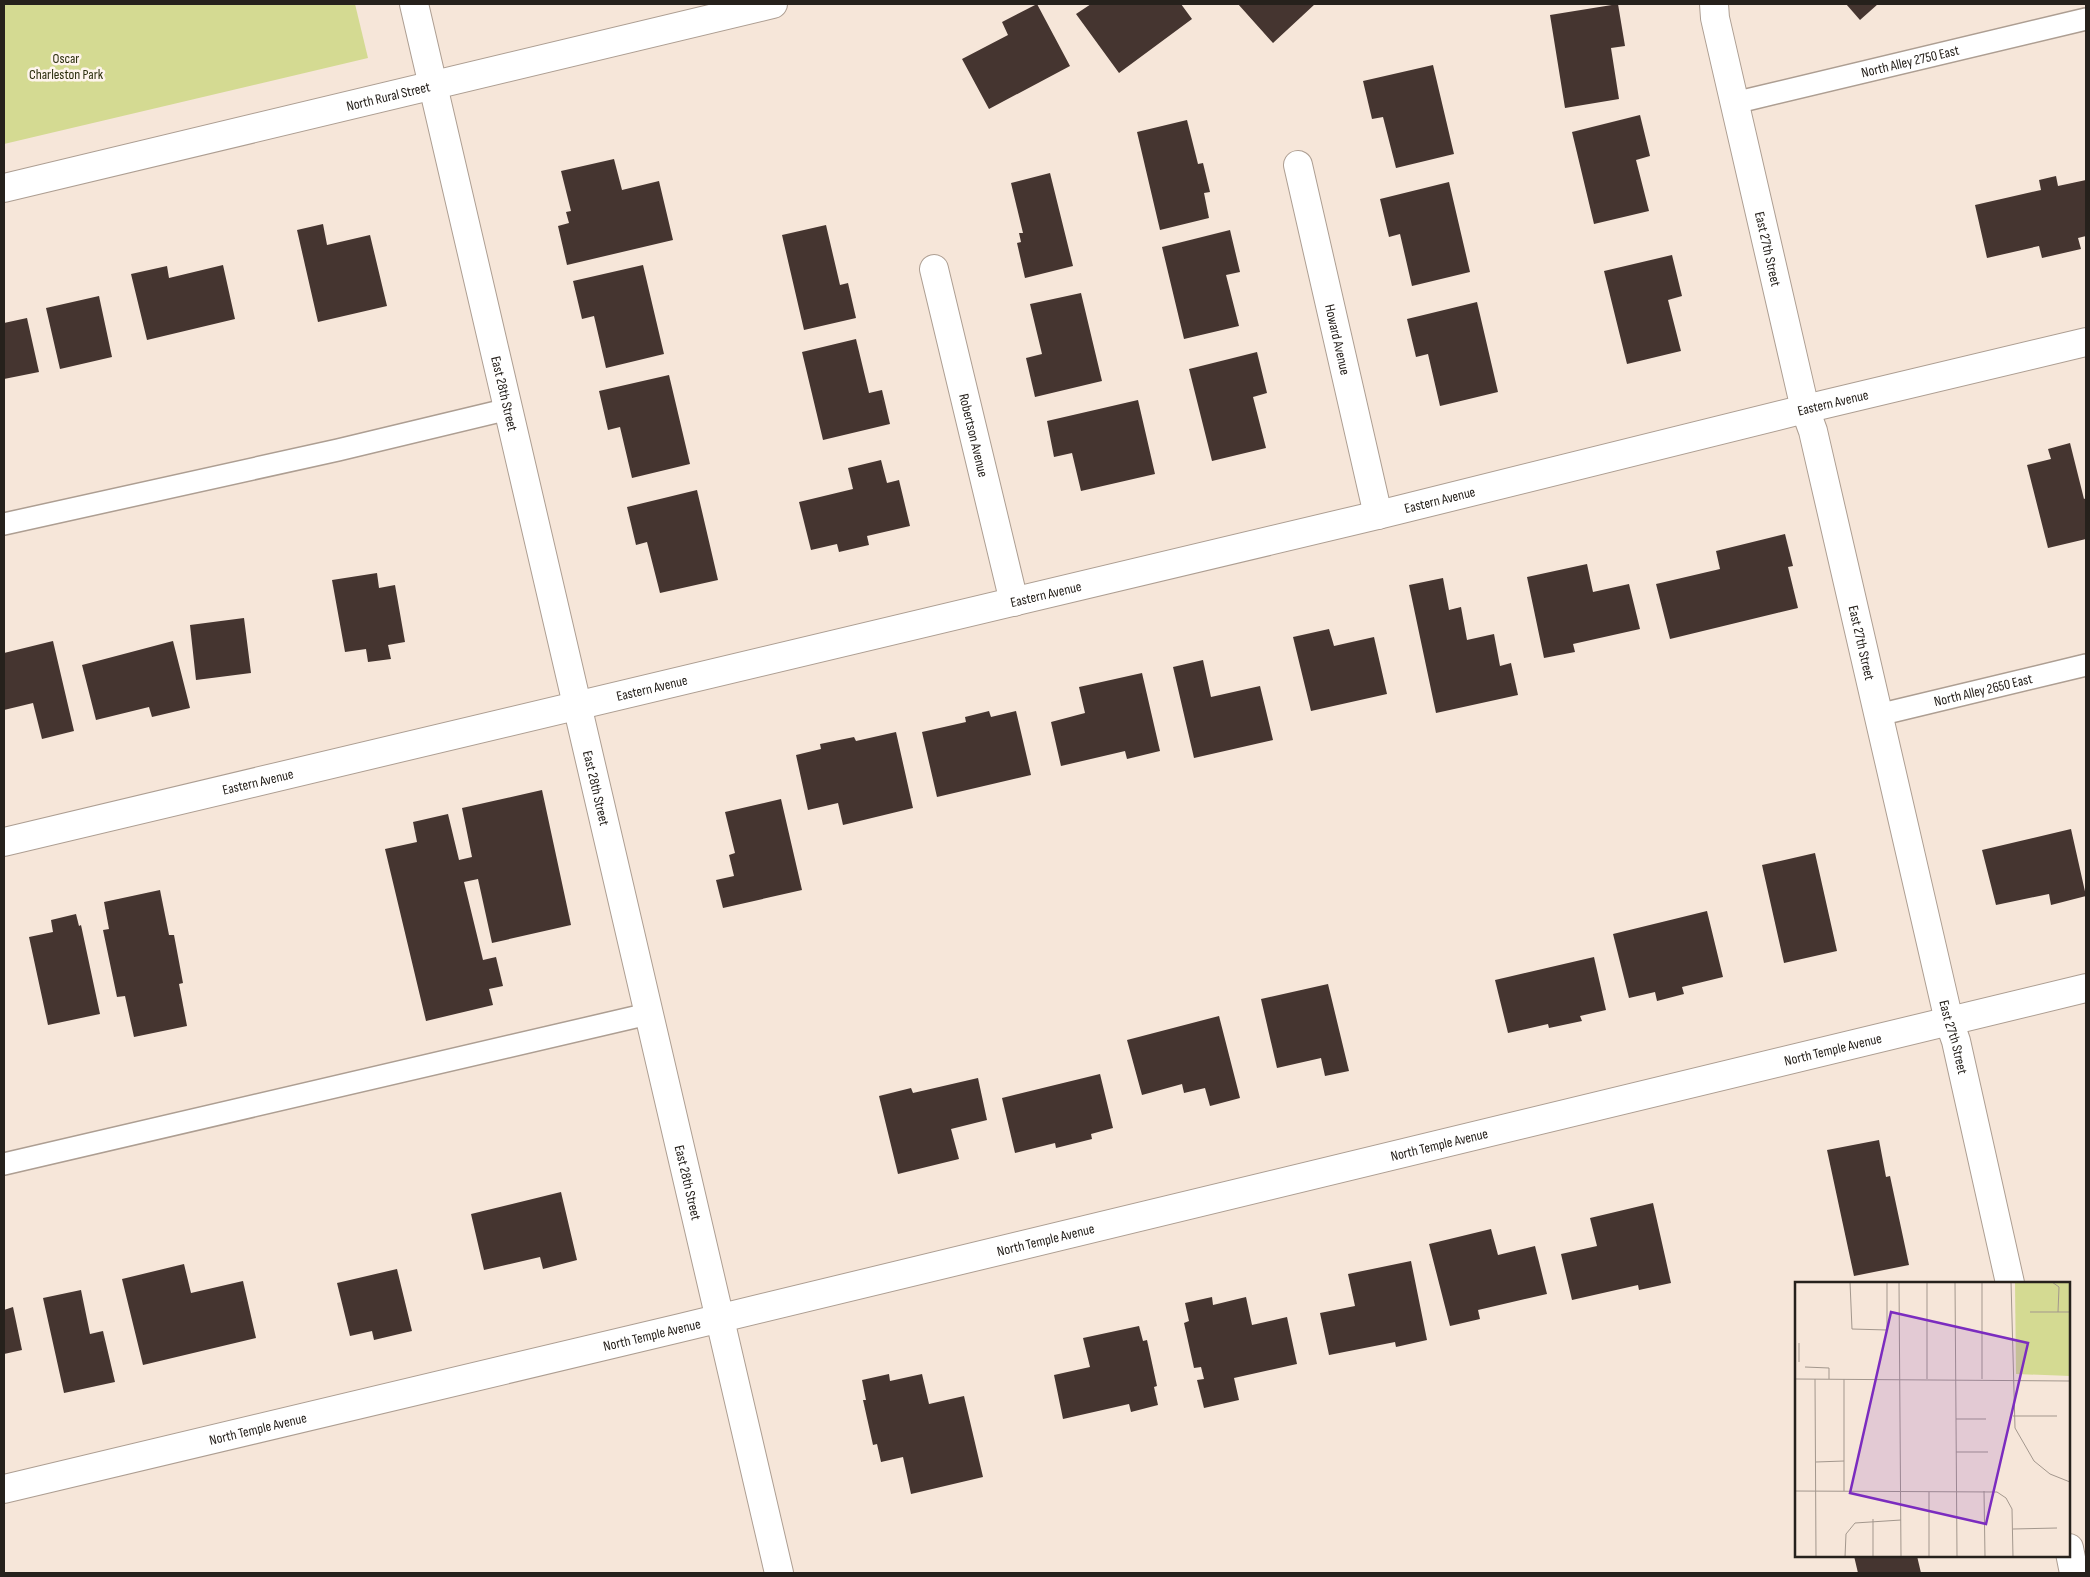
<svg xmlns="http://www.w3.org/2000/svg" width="2090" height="1577" font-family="'Sofia Sans Condensed',sans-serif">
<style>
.green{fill:#d4da92}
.building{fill:#453530}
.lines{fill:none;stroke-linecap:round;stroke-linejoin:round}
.service-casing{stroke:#ad9e92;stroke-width:24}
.minor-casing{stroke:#ad9e92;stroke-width:30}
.service{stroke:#fff;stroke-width:21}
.minor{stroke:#fff;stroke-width:28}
.labels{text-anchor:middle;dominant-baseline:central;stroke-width:5;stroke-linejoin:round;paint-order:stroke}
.park-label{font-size:14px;fill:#2a2d0c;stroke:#fef4ec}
.street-label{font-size:14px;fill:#26211c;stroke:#fef4ec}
.inset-road{fill:none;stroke:#a3978d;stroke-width:1}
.view{fill:#7b2cbf;fill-opacity:0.15;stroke:#7b2cbf;stroke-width:2.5}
.inset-edge{fill:none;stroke:#26211c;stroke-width:2.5}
</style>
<rect width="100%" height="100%" fill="#f6e6d9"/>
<path class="green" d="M4 4H355L368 58 4 144Z"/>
<path class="building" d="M1037 4 1070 66 989 109 962 59 1008 35 1002 22Z
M1091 4H1181L1192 19 1119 73 1076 14Z
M1238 4H1315L1273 43Z
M1618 4 1625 46 1611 48 1619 99 1565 108 1550 15Z
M1846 4H1878L1860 20Z
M1433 65 1454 154 1396 168 1383 117 1372 119 1363 81Z
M1640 115 1650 156 1636 160 1649 211 1594 224 1572 132Z
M1187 120 1198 164 1203 163 1210 192 1204 193 1209 218 1160 230 1137 132Z
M614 159 622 190 659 181 673 240 567 265 558 226 569 223 566 212 571 211 561 171Z
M1050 173 1073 266 1025 278 1017 243 1021 242 1019 233H1023L1011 183Z
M2056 176 2058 186 2086 180V236L2078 238 2081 249 2042 258 2039 246 1987 258 1975 205 2041 190 2039 180Z
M1449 182 1470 272 1412 286 1400 234 1389 237 1380 199Z
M323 224 327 245 370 235 387 306 318 322 297 230Z
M826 225 840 285 848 283 856 318 804 330 782 235Z
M1230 230 1240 272 1226 275 1239 326 1184 339 1162 247Z
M1672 255 1682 296 1668 300 1681 351 1627 364 1604 271Z
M223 265 235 319 147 340 131 274 167 266 169 278Z
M643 265 664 354 606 368 594 316 582 319 573 281Z
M1081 293 1102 381 1035 397 1026 358 1042 354 1030 304Z
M99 296 112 357 60 369 46 308Z
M1477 302 1498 392 1440 406 1428 354 1416 357 1407 319Z
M27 318 39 372 4 379V323Z
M856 339 869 393 882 390 890 424 823 440 802 352Z
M1257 352 1267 393 1253 397 1266 448 1212 461 1189 369Z
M669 375 690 464 632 478 620 427 608 430 599 391Z
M1138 400 1155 474 1081 491 1072 453 1054 457 1047 421Z
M2070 443 2084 499 2086 498V539L2048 548 2027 465 2051 459 2048 449Z
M881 460 887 483 899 480 910 526 867 536 869 545 839 552 837 544 811 550 799 502 853 489 848 468Z
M697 490 718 580 660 593 647 542 636 545 627 507Z
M1785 534 1793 566 1788 567 1798 608 1670 639 1656 584 1720 569 1716 551Z
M1587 564 1593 592 1629 584 1640 629 1573 644 1575 652 1544 658 1527 577Z
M377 573 379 588 395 585 405 642 388 645 391 659 368 662 366 649 345 652 332 580Z
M1443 578 1449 610 1461 607 1467 640 1494 634 1500 666 1511 663 1518 695 1436 713 1409 585Z
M244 618 251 673 196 680 190 625Z
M1329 629 1334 646 1374 637 1387 694 1311 711 1293 637Z
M53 641 74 731 42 739 33 703 4 710V653Z
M173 641 190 708 152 717 149 707 96 720 82 665Z
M1203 660 1211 697 1260 686 1273 740 1194 758 1173 667Z
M1142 673 1160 751 1127 759 1125 751 1061 766 1051 722 1085 713 1079 687Z
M989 711 991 717 1016 711 1031 775 937 797 922 732 966 722 965 717Z
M896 732 913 808 843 825 838 803 808 810 796 755 821 749 820 744 854 737 856 741Z
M542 790 571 925 492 943 478 879 464 882 483 960 496 957 503 986 489 989 493 1005 426 1021 385 849 417 842 413 822 448 814 459 860 472 857 462 808Z
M781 799 802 890 723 908 716 880 734 876 729 855 735 853 725 812Z
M2071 829 2086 896 2051 905 2049 894 1996 905 1982 850Z
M1815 853 1837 951 1784 963 1762 865Z
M160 890 169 935H174L183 983 179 984 187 1026 134 1037 125 996 117 997 103 930 109 929 104 902Z
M1707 911 1723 977 1682 987 1684 994 1657 1001 1655 992 1629 998 1613 934Z
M76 914 79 926 81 925 100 1014 48 1025 29 937 53 932 51 920Z
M1594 957 1606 1010 1580 1016 1582 1021 1549 1028 1548 1024 1508 1033 1495 980Z
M1328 984 1349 1071 1325 1076 1321 1058 1277 1068 1261 999Z
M1219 1016 1240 1098 1210 1106 1205 1088 1184 1093 1182 1084 1142 1095 1127 1040Z
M1100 1074 1113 1128 1091 1134 1092 1139 1056 1148 1055 1143 1015 1153 1002 1098Z
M978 1078 987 1120 951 1129 959 1159 898 1174 879 1096 911 1088 913 1093Z
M1879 1140 1886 1177 1890 1176 1909 1265 1854 1276 1827 1150Z
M561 1192 577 1260 543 1269 540 1257 484 1270 471 1214Z
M1653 1203 1671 1283 1639 1290 1638 1285 1572 1300 1561 1254 1597 1246 1590 1218Z
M1491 1229 1498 1255 1535 1246 1547 1294 1478 1310 1480 1319 1450 1326 1429 1244Z
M1411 1261 1427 1340 1396 1347 1395 1342 1329 1355 1320 1313 1355 1306 1348 1274Z
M184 1264 191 1293 243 1281 256 1338 143 1365 122 1279Z
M397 1269 412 1331 374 1340 372 1331 350 1336 337 1283Z
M81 1290 90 1334 103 1331 115 1382 64 1393 43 1298Z
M1212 1297 1213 1305 1246 1297 1252 1325 1287 1317 1297 1364 1234 1378 1239 1400 1204 1408 1197 1380 1204 1379 1201 1367 1194 1368 1184 1323 1189 1321 1185 1303Z
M13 1307 22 1350 4 1354V1310Z
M1139 1326 1143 1341 1147 1340 1157 1386 1154 1387 1158 1405 1131 1412 1129 1404 1063 1419 1054 1375 1090 1367 1083 1338Z
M889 1374 890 1381 922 1374 929 1404 964 1396 983 1477 911 1494 903 1457 881 1462 877 1444 873 1445 863 1400H866L862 1380Z
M1854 1556H1917L1921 1573H1858Z"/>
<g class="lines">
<g class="service-casing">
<g id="service">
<path id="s1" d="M1734 103 2086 19"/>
<path d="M4 524 338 450 509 409"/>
<path id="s2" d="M1878 715 2086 665"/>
<path d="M4 1164 648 1014"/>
</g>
</g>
<g class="minor-casing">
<g id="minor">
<path id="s3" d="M414 4 779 1573"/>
<path id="s4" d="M1714 4 1715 18 1805 409 1813 431 1949 1021 1956 1041 2010 1283"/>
<path id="s5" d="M1298 165 1378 515"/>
<path id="s6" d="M4 188 773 4"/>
<path id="s7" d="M934 269 1014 602"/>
<path id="s8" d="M4 842 1378 515 1805 409 2086 342"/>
<path id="s9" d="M4 1489 680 1328 2086 988"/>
<path d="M2069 1548 2074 1573"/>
</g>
</g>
<use href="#service" class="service"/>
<use href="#minor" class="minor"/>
</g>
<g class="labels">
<g class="park-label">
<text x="66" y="58">Oscar<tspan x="66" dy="16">Charleston Park</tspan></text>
</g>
<g class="street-label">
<text stroke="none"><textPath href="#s1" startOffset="181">North Alley 2750 East</textPath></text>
<text stroke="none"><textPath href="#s6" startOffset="395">North Rural Street</textPath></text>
<text stroke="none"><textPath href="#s4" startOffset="251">East 27th Street</textPath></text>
<text stroke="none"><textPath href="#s5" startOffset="179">Howard Avenue</textPath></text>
<text stroke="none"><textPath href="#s3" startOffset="400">East 28th Street</textPath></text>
<text stroke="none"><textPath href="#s8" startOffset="1881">Eastern Avenue</textPath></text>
<text stroke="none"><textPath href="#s7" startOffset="171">Robertson Avenue</textPath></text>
<text stroke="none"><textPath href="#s8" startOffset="1476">Eastern Avenue</textPath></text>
<text stroke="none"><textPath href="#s8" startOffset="1071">Eastern Avenue</textPath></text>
<text stroke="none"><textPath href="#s4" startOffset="656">East 27th Street</textPath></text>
<text stroke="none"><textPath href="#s8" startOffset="666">Eastern Avenue</textPath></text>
<text stroke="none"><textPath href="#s2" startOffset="108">North Alley 2650 East</textPath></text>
<text stroke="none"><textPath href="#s8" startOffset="261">Eastern Avenue</textPath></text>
<text stroke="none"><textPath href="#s3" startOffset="805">East 28th Street</textPath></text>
<text stroke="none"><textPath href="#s4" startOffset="1061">East 27th Street</textPath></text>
<text stroke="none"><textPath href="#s9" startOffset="1881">North Temple Avenue</textPath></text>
<text stroke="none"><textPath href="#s9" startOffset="1476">North Temple Avenue</textPath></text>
<text stroke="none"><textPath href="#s3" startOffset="1210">East 28th Street</textPath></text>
<text stroke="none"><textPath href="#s9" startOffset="1071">North Temple Avenue</textPath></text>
<text stroke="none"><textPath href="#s9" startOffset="666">North Temple Avenue</textPath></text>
<text stroke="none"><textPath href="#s9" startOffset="261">North Temple Avenue</textPath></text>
</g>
</g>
<g transform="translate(1795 1282)">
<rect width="275" height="275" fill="#f6e6d9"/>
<path d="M220 0H275V94L221 92Z" fill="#d4da92"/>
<path class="inset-road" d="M55 0 57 47 92 48V0M104 0 106 275M132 0V97M160 0 162 275M187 0V97M216 0 220 146 239 179 255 192 275 200M257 0 264 5 263 30H275M235 30H263M4 80V61M10 85 34 86V97M0 97 275 99M20 97 21 275M49 97V209M218 134H262M161 137H191M161 170H193M21 180 49 179M0 209 202 210 211 216 217 227 218 275M189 209 190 275M134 210V275M78 237V275M218 247 262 246M50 275 51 252 60 241 106 238"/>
<path class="view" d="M96 30 233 61 191 242 55 211Z"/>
<rect width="275" height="275" class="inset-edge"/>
</g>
<rect width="2090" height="1577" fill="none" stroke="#26211c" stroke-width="10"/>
</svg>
